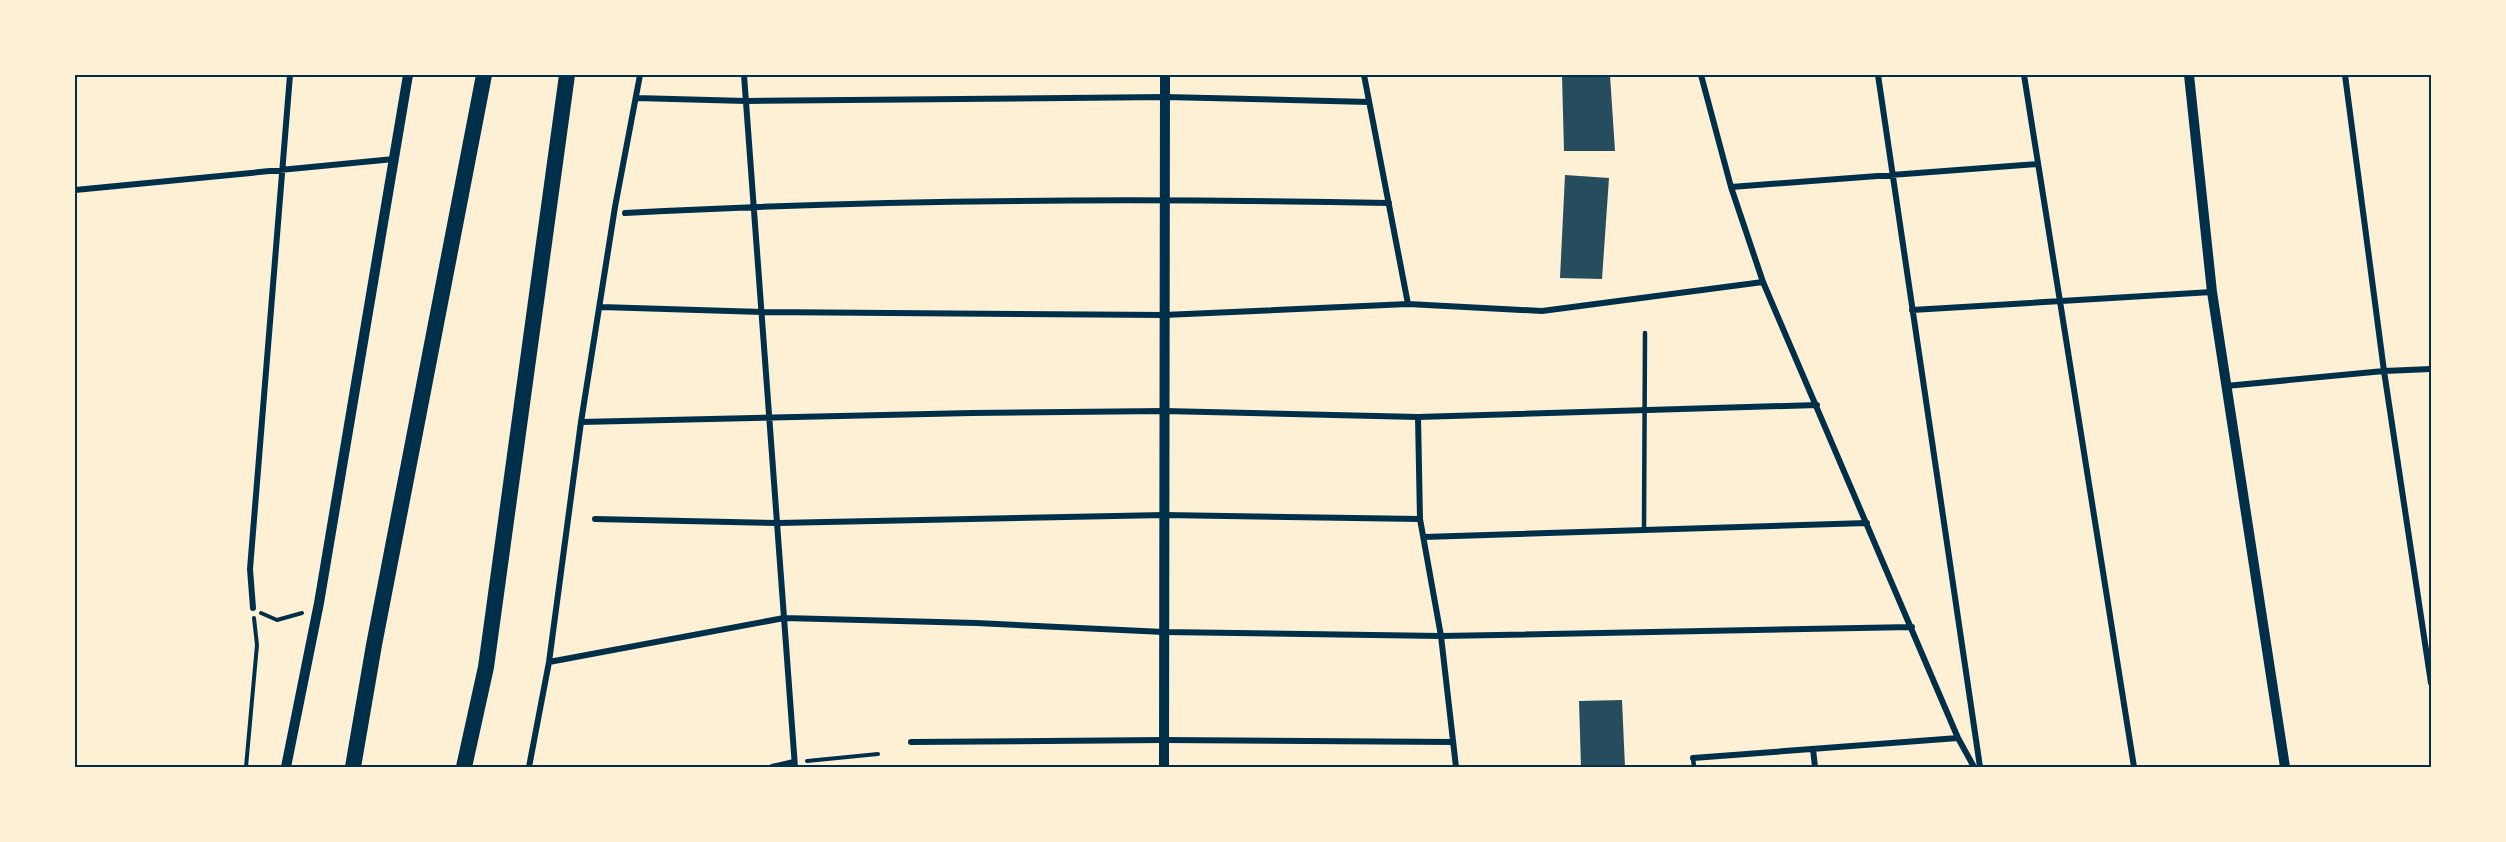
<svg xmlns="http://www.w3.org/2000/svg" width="2506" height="842" font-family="'Titillium Web',sans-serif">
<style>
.building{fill:#264d5e}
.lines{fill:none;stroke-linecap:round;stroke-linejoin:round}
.path{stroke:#003049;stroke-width:4}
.service{stroke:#003049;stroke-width:4.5}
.minor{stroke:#003049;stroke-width:6}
.tertiary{stroke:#003049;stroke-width:10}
.trunk{stroke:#003049;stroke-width:16}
.neatline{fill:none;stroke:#003049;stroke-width:2}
</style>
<rect width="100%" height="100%" fill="#fdf0d5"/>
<path class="building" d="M1562 75H1610L1615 151H1564Z
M1565 175 1609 178 1602 279 1560 278Z
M1622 700 1625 767H1581L1579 701Z"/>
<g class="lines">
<path class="path" d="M261 613 277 620 302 613
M807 761 878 754
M246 767 257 645 254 618"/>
<path class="service" d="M1644 530 1645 333
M1693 758 1694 767"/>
<path class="minor" d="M744 75 795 767
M1364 75 1408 304
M1701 75 1731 187 1763 282 1958 738 1974 767
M1878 75 1980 767
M2024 75 2134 767
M2345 75 2384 371 2431 683
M636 98 746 101 1165 97 1369 102
M1731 187 2038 164
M75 190 394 159
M625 213C879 199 1134 198 1389 203
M601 307 762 312 1164 315 1408 304 1542 311 1763 282
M1912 310 2212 292
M2226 386 2384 371 2431 369
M1418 417 1420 519 1441 636 1456 767
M581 422 972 413 1164 411 1418 417 1817 405
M595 519 778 523 1164 515 1420 519
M1424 537 1867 523
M253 608 250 569 290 75
M549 662 784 618 976 623 1164 632 1441 636 1912 627
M911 742 1164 740 1453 742
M1813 749 1815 767
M1693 758 1958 738
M529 767 549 662 581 422 615 207 640 75
M772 767 794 762"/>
<path class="tertiary" d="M2189 75 2212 292 2285 767
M286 767 319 603 408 75
M1164 767 1165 75"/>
<path class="trunk" d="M353 767 374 645 484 75
M464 767 486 667 567 75"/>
</g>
<rect width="2506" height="842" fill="none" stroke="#fdf0d5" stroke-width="153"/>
<rect x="76" y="76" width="2354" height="690" class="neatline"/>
</svg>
